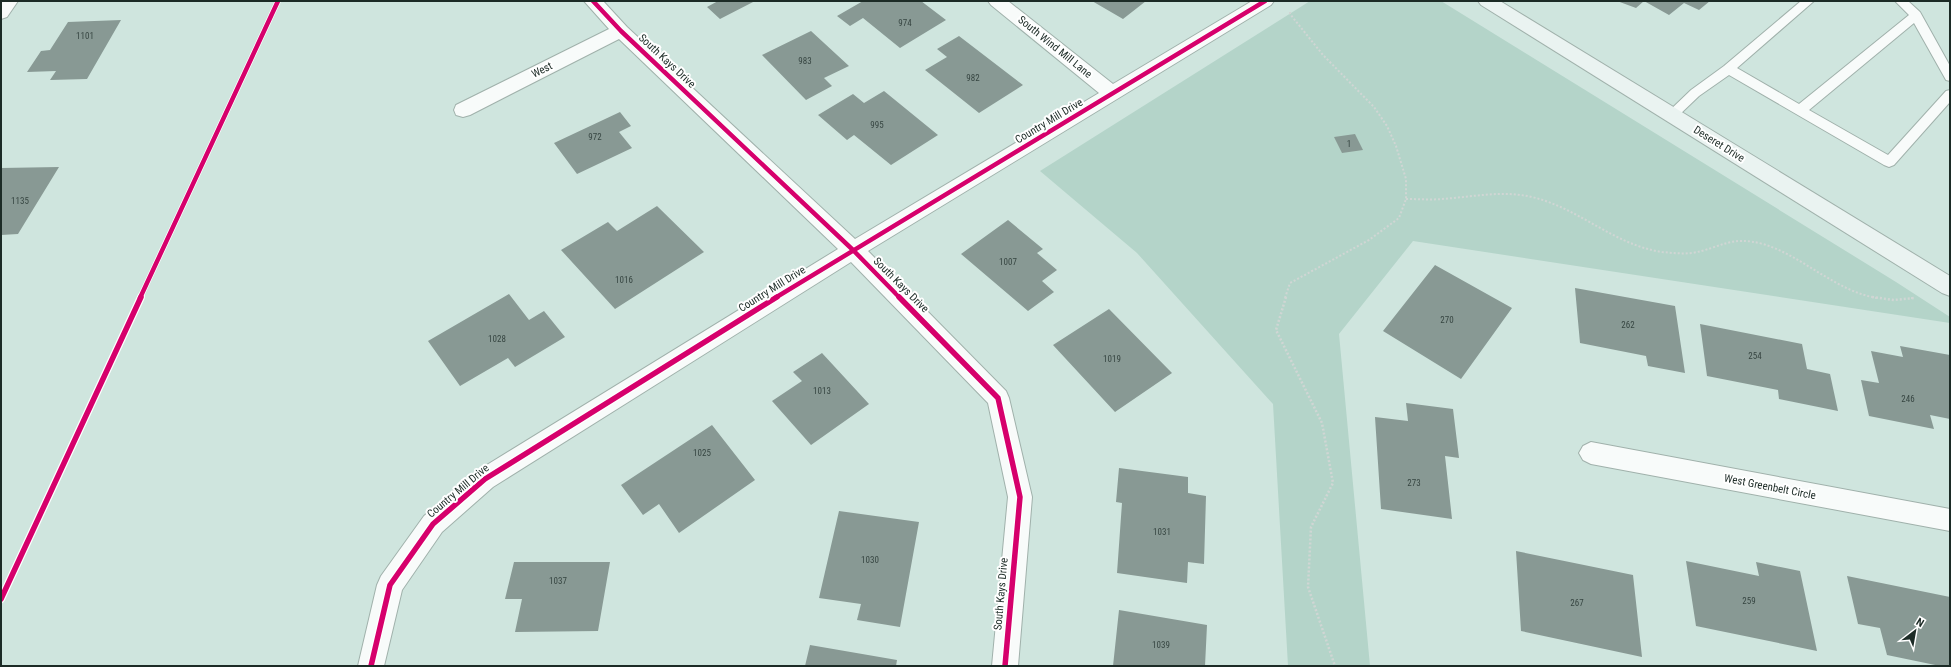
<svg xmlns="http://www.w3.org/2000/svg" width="1951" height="667" font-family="'Roboto Condensed',sans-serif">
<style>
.green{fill:#b4d4c9}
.building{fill:#889994}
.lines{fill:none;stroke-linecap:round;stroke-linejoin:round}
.lane-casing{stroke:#a0b1ab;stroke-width:2}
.street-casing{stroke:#a0b1ab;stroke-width:2}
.secondary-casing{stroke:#a0b1ab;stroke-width:2}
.path-far1{stroke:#d0d6d4;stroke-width:2;stroke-dasharray:2 2;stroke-linecap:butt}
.path{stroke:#d0d6d4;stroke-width:2.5;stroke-dasharray:2 2;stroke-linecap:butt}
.lane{fill:#f8fbfa;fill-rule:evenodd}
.street{fill:#f8fbfa;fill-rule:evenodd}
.secondary{fill:#eaf3f1;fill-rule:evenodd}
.cycleway-far1-casing{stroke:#fff;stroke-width:6}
.cycleway-casing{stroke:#fff;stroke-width:8}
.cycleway-far1{stroke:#d6006c;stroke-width:4.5}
.cycleway{stroke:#d6006c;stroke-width:5.5}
.labels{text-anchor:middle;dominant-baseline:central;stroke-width:4;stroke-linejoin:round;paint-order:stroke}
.number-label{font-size:9px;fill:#374642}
.street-label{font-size:11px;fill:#1c2b26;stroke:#fff}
</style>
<rect width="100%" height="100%" fill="#cfe5de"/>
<path class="green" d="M1310 1H1441L1896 282 1950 317V323L1413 241 1339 334 1370 666H1288L1273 404 1137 253 1040 171Z"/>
<path class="building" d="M718 1H755L720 19 707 7Z
M863 1H921L946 20 900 48 863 18 850 26 837 16Z
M1092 1H1146L1123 19Z
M1617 1H1644L1636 8Z
M1644 1H1710L1699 10 1684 3 1669 15Z
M121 20 87 79 50 80 56 71 27 72 41 51 50 50 68 22Z
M811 31 849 66 824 78 832 86 806 100 762 55Z
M959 36 1023 85 979 113 925 70 947 57 937 49Z
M884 91 938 135 891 165 854 135 847 140 818 115 853 94 864 103Z
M620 112 631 126 619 132 632 148 577 174 554 143Z
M1355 134 1363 150 1342 153 1334 137Z
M59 167 18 234 1 235V168Z
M657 206 704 252 615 309 561 250 608 222 617 231Z
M1008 220 1043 249 1037 253 1057 270 1042 281 1054 292 1028 311 961 254Z
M1435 265 1512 308 1461 379 1383 331Z
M1575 288 1675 306 1685 373 1648 366 1646 356 1580 343Z
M509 294 529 320 544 311 565 337 515 367 508 358 460 386 428 341Z
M1109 309 1172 373 1115 412 1053 345Z
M1700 324 1802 344 1807 369 1830 374 1838 411 1779 399 1778 390 1707 376Z
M1900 346 1950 355V419L1930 415 1934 429 1869 416 1861 380 1879 383 1871 351 1903 357Z
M822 353 869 404 811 445 772 401 802 381 793 372Z
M1406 403 1453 409 1459 458 1445 456 1452 519 1381 509 1375 417 1408 421Z
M712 425 755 480 679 533 659 504 643 515 621 485Z
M1119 468 1188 477V493L1206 496 1204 564 1188 562 1187 583 1117 573 1122 503 1116 502Z
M839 511 919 522 900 627 857 620 861 604 819 598Z
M1516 551 1633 575 1642 657 1521 631Z
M1686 561 1759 576 1756 562 1800 571 1817 651 1696 626Z
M514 562H610L598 631 515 632 522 599H505Z
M1847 576 1950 597V666H1940L1887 655 1880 628 1858 624Z
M1119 610 1207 625 1205 666H1113Z
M810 645 897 660 896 666H805Z"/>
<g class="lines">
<g class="lane-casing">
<path id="lane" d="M1801 1H1814L1737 68 1799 104 1909 15 1895 1H1908L1920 12 1950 66V81L1946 80 1914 23 1809 110 1888 155 1946 91 1950 90V102L1894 165 1889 167 1884 165 1729 75 1699 96 1677 117H1667L1666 114 1691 90 1724 66Z"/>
</g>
<g class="street-casing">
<path id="street" d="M1 1H18L7 17 1 19Z
M584 1H603L627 27 855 239 1099 93 991 5 988 1H1008L1113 84 1252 1H1274L1271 5 868 251 1006 391 1009 398 1032 497 1018 666H992L1008 497 988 403 851 262 493 487 442 532 402 590 384 666H358L377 585 381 576 424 516 477 471 838 249 619 39 470 115 463 117 456 115 454 110 456 105 609 29Z
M1591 442 1950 509V531L1591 464 1583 460 1579 453 1583 446Z"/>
</g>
<g class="secondary-casing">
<path id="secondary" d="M1478 1H1500L1950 276V296L1942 293 1481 5Z"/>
</g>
<path class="path-far1" d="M1406 199C1418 199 1430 200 1442 199 1472 197 1502 190 1532 197 1579 208 1614 245 1662 252 1672 253 1682 254 1692 253 1721 248 1730 235 1763 244 1803 256 1835 291 1877 298
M1285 298 1290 283 1369 240 1399 218 1406 199V179L1396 146 1387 126 1374 107 1323 55 1290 14V10
M1911 298H1914"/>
<path class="path" d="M1286 297 1276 330 1322 423 1333 483 1311 527 1308 587 1335 666
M1872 297 1894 300 1914 298"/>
<use href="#lane" class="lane"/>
<use href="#street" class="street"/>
<use href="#secondary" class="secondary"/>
<g class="cycleway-far1-casing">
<path id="cycleway-far1" d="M593 1 621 31 853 250 900 298
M140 298 278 1
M775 298 1265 1"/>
</g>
<g class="cycleway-casing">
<path id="cycleway" d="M899 297 998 398 1020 497 1005 666
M1 599 141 297
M371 666 390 585 433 524 485 479 777 297"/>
</g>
<use href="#cycleway-far1" class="cycleway-far1"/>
<use href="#cycleway" class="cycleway"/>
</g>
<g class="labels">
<g class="number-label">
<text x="905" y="23">974</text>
<text x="85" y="36">1101</text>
<text x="805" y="61">983</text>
<text x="973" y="78">982</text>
<text x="877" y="125">995</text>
<text x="595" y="137">972</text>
<text x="1349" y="144">1</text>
<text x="20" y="201">1135</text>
<text x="1008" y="262">1007</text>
<text x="624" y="280">1016</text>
<text x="1447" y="320">270</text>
<text x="1628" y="325">262</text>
<text x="497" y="339">1028</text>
<text x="1755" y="356">254</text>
<text x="1112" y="359">1019</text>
<text x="822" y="391">1013</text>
<text x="1908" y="399">246</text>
<text x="702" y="453">1025</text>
<text x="1414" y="483">273</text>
<text x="1162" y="532">1031</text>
<text x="870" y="560">1030</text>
<text x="558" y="581">1037</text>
<text x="1749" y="601">259</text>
<text x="1577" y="603">267</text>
<text x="1161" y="645">1039</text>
</g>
<g class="street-label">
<text transform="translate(1055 47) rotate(39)">South Wind Mill Lane</text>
<text transform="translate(667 61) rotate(43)">South Kays Drive</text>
<text transform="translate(542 70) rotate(-27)">West</text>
<text transform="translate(1049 121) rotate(-31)">Country Mill Drive</text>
<text transform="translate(1719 144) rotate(32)">Deseret Drive</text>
<text transform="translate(901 285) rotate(45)">South Kays Drive</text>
<text transform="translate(772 289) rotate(-32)">Country Mill Drive</text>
<text transform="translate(1770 487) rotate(11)">West Greenbelt Circle</text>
<text transform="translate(458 491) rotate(-40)">Country Mill Drive</text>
<text transform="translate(1001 594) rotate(-85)">South Kays Drive</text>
</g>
</g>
<rect width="1951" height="667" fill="none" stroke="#1c2b26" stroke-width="4"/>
<g transform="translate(1915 631) rotate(31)" stroke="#ffffff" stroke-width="3" paint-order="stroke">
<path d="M0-3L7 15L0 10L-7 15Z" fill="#1c2b26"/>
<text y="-6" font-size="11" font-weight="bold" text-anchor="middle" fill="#1c2b26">N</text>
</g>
</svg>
